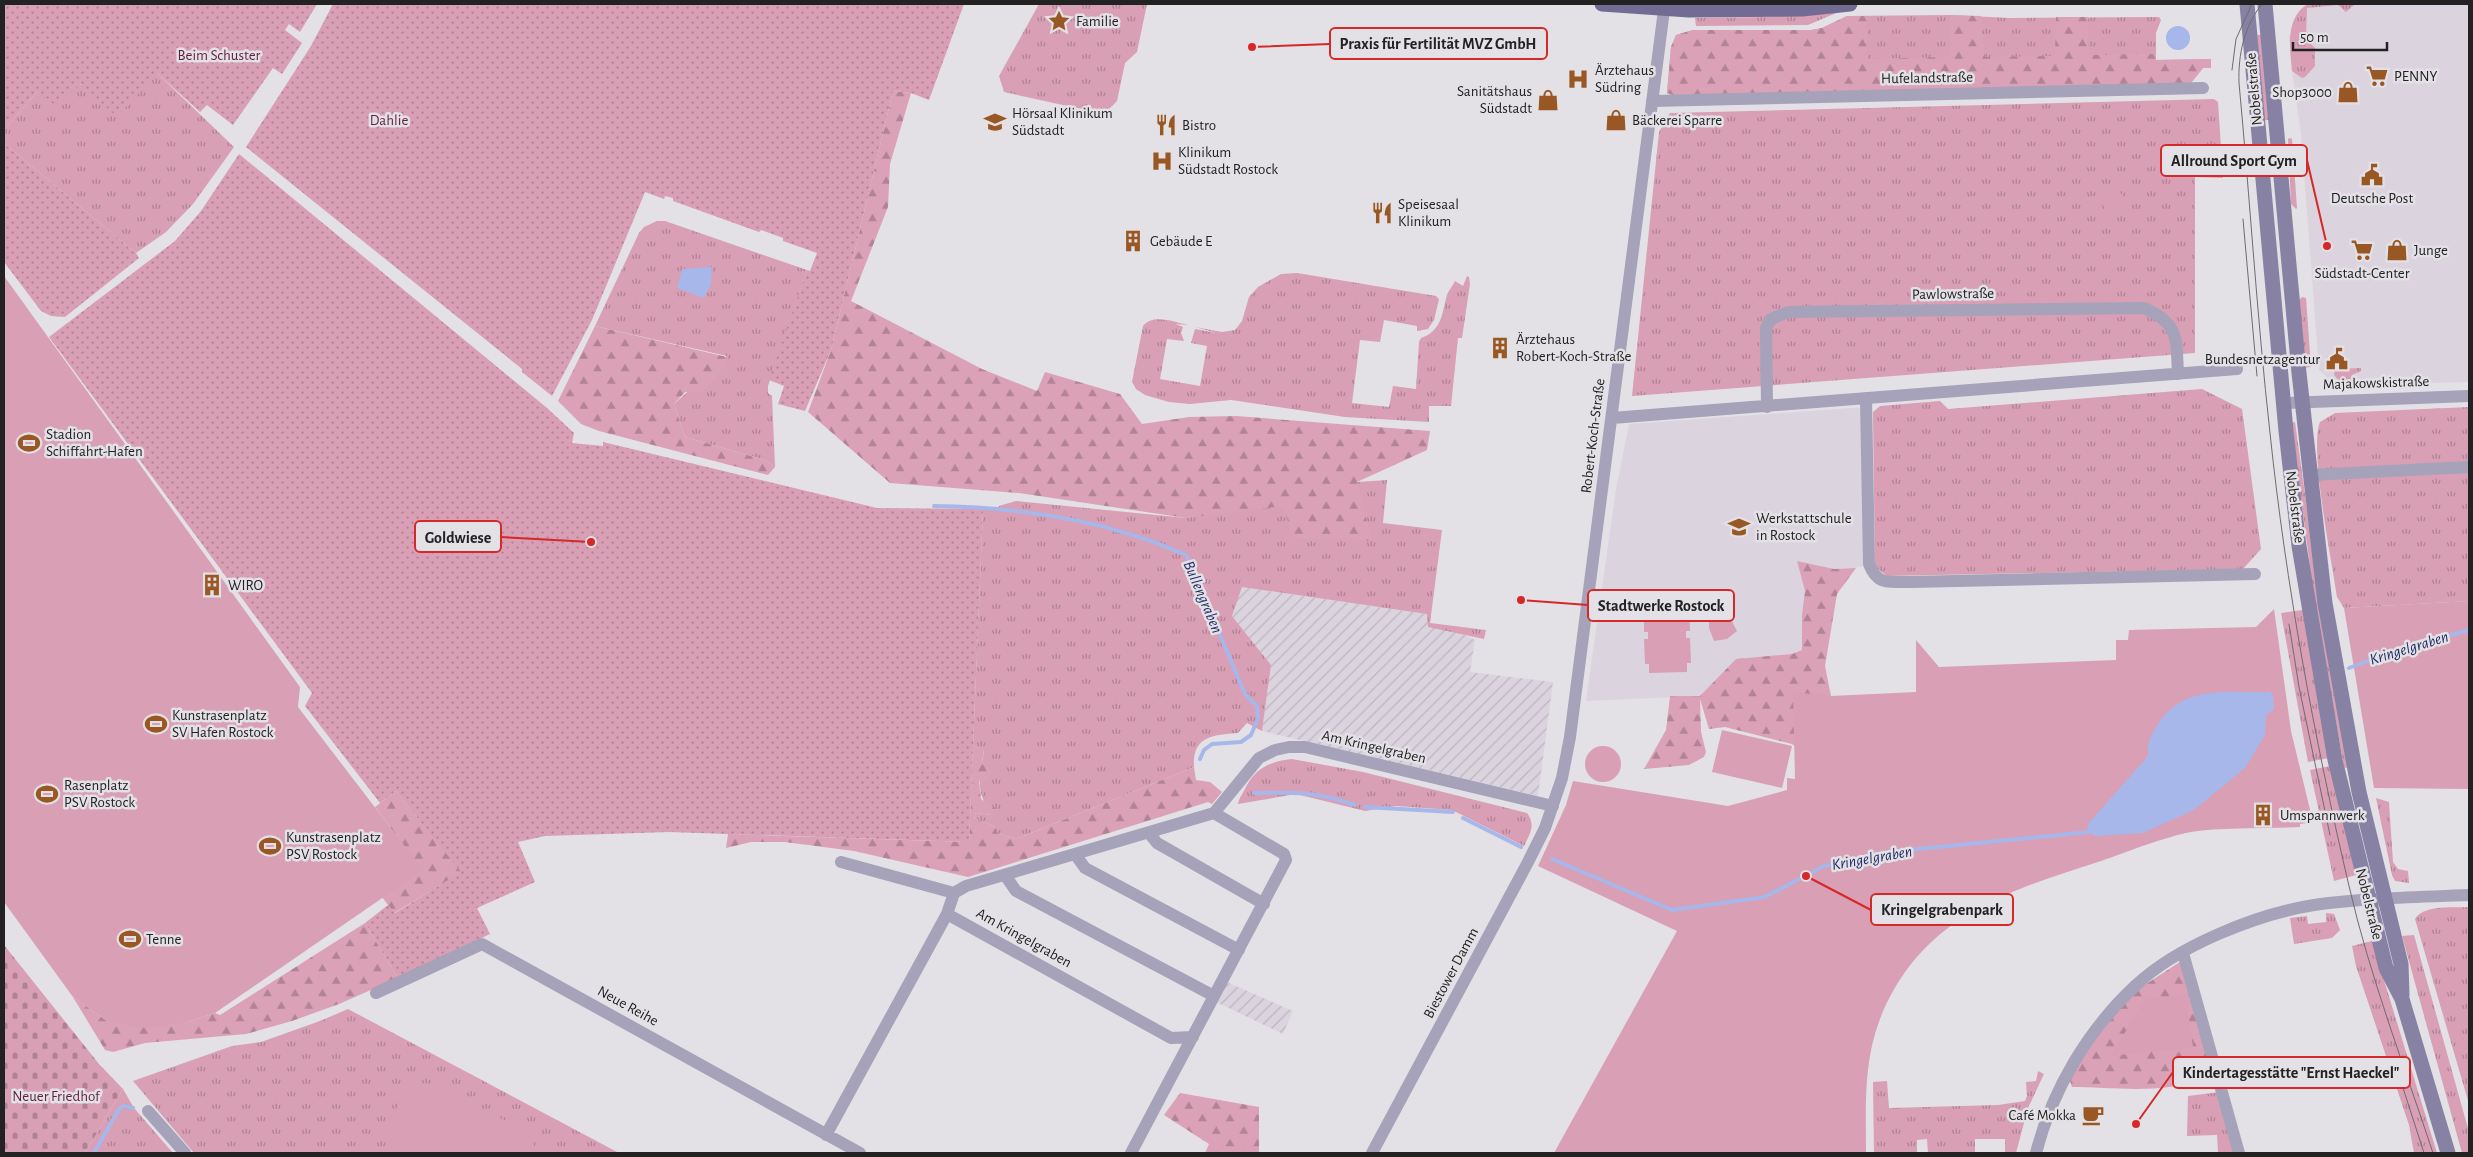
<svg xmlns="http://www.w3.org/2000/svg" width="2473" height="1157" font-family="'Alegreya Sans',sans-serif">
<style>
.built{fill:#dbd4df}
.industrial{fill:url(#industrial-furrows)}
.grass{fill:url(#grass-tufts)}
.forest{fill:url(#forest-firs)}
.cemetery{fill:url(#cemetery-stones)}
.park{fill:#d89fb5}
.garden{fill:url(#garden-dots)}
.water{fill:#a7b7ea}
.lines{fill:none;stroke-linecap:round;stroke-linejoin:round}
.stream{stroke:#a7b7ea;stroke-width:4}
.street{stroke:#a5a2b9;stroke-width:12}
.secondary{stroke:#8782a4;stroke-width:15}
.primary{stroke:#726b94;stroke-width:15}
.tram{stroke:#6d6c6e;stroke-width:1}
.labels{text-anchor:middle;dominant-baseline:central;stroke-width:5;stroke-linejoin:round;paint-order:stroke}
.poi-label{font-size:15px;fill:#232223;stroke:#e3e1e5;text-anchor:start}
.park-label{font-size:15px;fill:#641f40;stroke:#e3e1e5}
.street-label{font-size:15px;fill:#232223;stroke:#e3e1e5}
.water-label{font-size:16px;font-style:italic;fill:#202b66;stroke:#e3e1e5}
.leader{fill:none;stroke:#d62828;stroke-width:2}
.callout-dot{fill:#d62828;stroke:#e3e1e5;stroke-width:2}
.callout{fill:#e3e1e5;stroke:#d62828;stroke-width:2}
.callout-label{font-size:16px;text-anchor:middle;font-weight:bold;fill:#232223}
</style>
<defs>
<pattern id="industrial-furrows" width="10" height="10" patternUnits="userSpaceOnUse" patternTransform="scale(1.25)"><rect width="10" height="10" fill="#dbd4df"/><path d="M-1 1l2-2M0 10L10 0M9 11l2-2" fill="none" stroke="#bcb6bf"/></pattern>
<pattern id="grass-tufts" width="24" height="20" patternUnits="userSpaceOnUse" patternTransform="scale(1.25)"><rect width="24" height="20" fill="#d89fb5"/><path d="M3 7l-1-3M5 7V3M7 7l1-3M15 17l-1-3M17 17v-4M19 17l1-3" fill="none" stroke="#af8193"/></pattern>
<pattern id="forest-firs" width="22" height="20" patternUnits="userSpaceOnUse" patternTransform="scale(1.25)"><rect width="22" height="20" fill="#dba1b7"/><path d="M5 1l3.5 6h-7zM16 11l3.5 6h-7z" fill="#b18394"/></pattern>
<pattern id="cemetery-stones" width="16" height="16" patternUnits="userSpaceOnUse" patternTransform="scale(1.25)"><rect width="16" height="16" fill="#d89fb5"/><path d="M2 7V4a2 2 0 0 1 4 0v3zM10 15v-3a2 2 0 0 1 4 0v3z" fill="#af8193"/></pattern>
<pattern id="garden-dots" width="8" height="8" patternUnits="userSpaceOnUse" patternTransform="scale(1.25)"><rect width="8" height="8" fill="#d89fb5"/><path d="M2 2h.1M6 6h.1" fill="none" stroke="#af8193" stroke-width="1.8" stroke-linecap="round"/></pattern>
</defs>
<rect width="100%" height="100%" fill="#e3e1e5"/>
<path class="built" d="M2308 4H2469V382L2346 385 2331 381 2319 370 2301 134 2292 71 2289 37 2297 14Z
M1866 407 1869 564 1856 568 1834 569 1793 692 1586 701 1616 489 1629 424Z"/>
<path class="industrial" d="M1241 587 1428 614 1429 627 1459 632 1475 640 1470 672 1553 682 1538 796 1262 731 1271 665 1232 616Z
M1222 980 1293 1011 1283 1034 1212 1000Z"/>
<path class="grass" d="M1039 4H1147L1137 52 1125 63 1117 101 1104 114 1004 92 999 76Z
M2308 4H2355L2346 12 2338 5 2307 8 2306 39 2315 48V66L2305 77 2302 78 2292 71C2290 49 2285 17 2308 4Z
M1841 11 1808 25 1696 26 1695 18 1771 17Z
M1950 15 2010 18 2159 17 2161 20 2156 33V60L2211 59V68H2203L2190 84 1667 93 1671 47 1676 35 1693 30H1811L1822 28 1847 16Z
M2257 35H2262L2270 120H2264Z
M157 73 234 147 193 204 166 232 136 253 4 143V130L38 91Z
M2214 99 2218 102 2223 178 2195 177V353L1632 396 1659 132 1670 113Z
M2290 138 2292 139 2297 208 2296 209 2291 204 2288 139Z
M657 221H665L807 270 768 386V393L772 396 775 467 765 460 685 437 674 404 727 356 595 326 639 233 644 227Z
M1297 273 1436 296 1439 299 1434 320 1428 329 1417 331V326L1384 320 1380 342 1360 340 1352 403 1389 407 1393 386 1416 389 1419 342 1421 338C1442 331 1442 313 1447 295 1448 291 1453 286 1455 281L1463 286 1467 276 1469 277 1470 284 1462 338H1458L1451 406H1429V422L1345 417 1231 400 1190 404 1169 402 1145 395 1136 389 1132 382 1143 326C1153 313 1174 322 1189 325L1176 324 1183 327 1181 333 1184 341 1167 339 1160 379 1200 386 1207 346 1191 343 1195 329 1217 333 1195 327 1222 332 1235 330 1242 321 1249 297 1258 287 1281 274Z
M2302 297 2306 298 2311 367 2303 368 2297 302Z
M2361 368V371L2352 375 2350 383 2346 385 2341 383 2334 375 2335 369Z
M2202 389 2242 409 2261 549 2243 569 1887 576 1875 567 1873 412 1880 406 1940 401 1948 409Z
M2469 407V601L2344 608 2337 597C2332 562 2309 449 2320 422L2335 413Z
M2295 422 2320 603 2349 767 2346 768 2344 767 2315 604 2291 423Z
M1387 480 1383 523 1442 530 1430 623 1486 630 1484 639 1428 627 1427 614 1242 587 1232 616 1271 665 1262 731 1247 723 1238 733C1213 735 1192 736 1194 767L1016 839 998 833 994 826 974 818 976 813 992 815C974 789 980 779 984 750L973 745 983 509H998L999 506 1016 501 1186 518 1357 482Z
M2303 610 2329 758 2308 762 2281 613Z
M1292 759 1363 772 1527 813C1536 825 1530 834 1524 846L1452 810 1396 806 1365 811 1296 794 1238 804C1239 798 1242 795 1245 789 1254 769 1270 761 1292 759Z
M2330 766 2356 875 2334 881 2310 770Z
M2376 798 2389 802 2393 862 2398 869 2408 871 2409 883 2395 881 2392 875Z
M2469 907V1104L2415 919C2424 904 2454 908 2469 907Z
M2326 913 2334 914 2340 930 2332 938 2294 944 2290 918 2307 916 2308 924 2326 922Z
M2414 935 2469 1132V1153H2462L2402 936Z
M2372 941 2437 1153H2414L2409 1125 2356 966 2352 946Z
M348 1009 619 1153H194L133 1081 232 1046 261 1042 320 1021Z
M2038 1071 2044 1074 2028 1108 2016 1153H2005V1139H1975V1153H1928L1927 1139 1917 1140V1153H1874L1873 1082 1887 1081 1889 1108 1998 1105 2025 1101 2027 1096 2026 1082 2036 1081Z
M123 1089 134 1108 173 1153H85Z
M2220 1092 2235 1153H2218L2217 1135 2187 1136 2188 1096Z"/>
<path class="forest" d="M1950 15 1981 16 1985 57 2055 56 2056 17H2088L2089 55 2155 54 2156 60 2211 59V68H2203L2190 84 1672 95 1667 93 1671 47 1676 35 1693 30H1811L1822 28 1847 16H1867V59L1951 57Z
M893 91 911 93 890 164 888 207 851 301 982 369 1037 391 1045 372 1120 394 1142 424 1189 417 1236 416 1430 431 1427 450 1357 482 1372 541 1293 538 1283 506 1186 518 1019 493 890 483 808 412 831 350Z
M595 326 727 357 725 366 702 392H685L674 404 685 437 765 460 775 467 768 475 599 431 581 424 558 401Z
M1797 561 1834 569 1856 568 1837 594 1825 666 1831 696 1819 764 1792 744 1725 727 1709 729 1700 699 1701 732 1706 752 1704 757 1689 765 1644 769 1666 730 1670 696H1700L1736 659 1792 654 1802 650V615L1805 591Z
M973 745 984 749 982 762 992 772 989 779 979 781 981 799 997 809 992 815 976 813 974 818 994 826 998 833 1016 839 1194 767 1196 780 1210 782 1222 792 1212 804 1208 802 968 877 854 851 785 842H751L726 848 728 834 969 842Z
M396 791 462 872 394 913 382 897 422 870 375 807Z
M365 923 398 978 339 1004 292 1021 246 1034 145 1043 113 1052 105 1050 73 997 107 1021 187 1022 215 1013 220 1015Z
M2183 960 2209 1062 2202 1078C2166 1095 2111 1087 2072 1087L2069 1078 2114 1013 2143 986Z
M1180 1093 1259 1107V1153H1205L1209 1144 1164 1115Z"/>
<path class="cemetery" d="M4 945 99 1064 123 1089 85 1153H4Z"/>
<path class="park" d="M2102 201a11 11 0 1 1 22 0a11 11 0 1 1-22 0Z
M4 276 300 687 298 707 423 870 215 1013 187 1022 142 1028 107 1021 73 997 4 902Z
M1685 597V606L1689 607 1690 631H1686V638H1690L1691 663H1687V672L1649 673V664H1645L1644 639H1648V632H1644V608L1647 607V598Z
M2469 601V789L2374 788 2344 608Z
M1723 604 1737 631 1727 639 1714 641 1709 628V610Z
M2274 609 2291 731 2313 822 2300 824V827C2266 829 2223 827 2191 832 2164 837 2127 852 2101 861 2005 892 1921 917 1880 1019 1863 1063 1866 1108 1866 1153H1554L1677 931 1538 866 1566 805 1573 781 1728 806 1787 790V778L1795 779 1793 692 1831 696 1916 692V640L1939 667 2116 660V640H2128L2129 630 2256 627Z
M1722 730 1792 746 1782 788 1712 772Z
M1585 764a18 18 0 1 1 36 0a18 18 0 1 1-36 0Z
M2186 995 2193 1047 2111 1056 2145 999Z
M418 1083 433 1084 522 1129 533 1141 536 1153H389C380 1138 396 1107 405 1093 408 1089 414 1086 418 1083Z"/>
<path class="garden" d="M4 4H317L300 32 289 24 285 30 302 43 282 74 273 68 233 125 207 105 200 112 157 73 117 117 81 84 56 106 38 91 4 130Z
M333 4H964L929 100 911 93 893 91 831 350 805 411 778 404 784 386 769 380 807 270 810 271 817 253 783 241V238L761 230 759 232 673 201V198L665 196 664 199 645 192 592 320 552 396 522 372V369L246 147 311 46Z
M4 143 136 253 139 258 65 317 51 316 41 311 4 262Z
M239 154 547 408 574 433 572 443 603 446V442L877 508 983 509 969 842 669 832 545 836 518 842 535 882 477 908 490 934 398 978 365 923 388 905 395 913 461 872 396 791 380 803 305 706 312 693 49 337 175 241 201 211Z"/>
<path class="water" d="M2166 38a12 12 0 1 1 24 0a12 12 0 1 1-24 0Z
M712 267 711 284 704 298 677 288 682 269Z
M2270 692 2273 696 2274 709 2266 715 2265 735 2245 768 2194 810 2143 833 2095 836 2089 832 2087 825 2148 756C2148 740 2150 737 2158 724 2184 684 2228 693 2270 692Z"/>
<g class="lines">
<path class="stream" d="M934 506C1020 507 1107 520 1186 555L1245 694 1257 706 1258 718 1251 735 1241 742 1212 744 1204 750 1200 759
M2349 668 2397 650 2469 630
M1254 793C1292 792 1319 792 1355 805
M1365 807 1453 812
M1463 818 1521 847
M1552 859 1672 910 1765 897 1824 866 1887 852 2089 832
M94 1153 119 1109 124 1106 133 1108"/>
<path class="street" d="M1652 101 2203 88
M1866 398 1869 564C1878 587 1890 581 1911 582L2255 574
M2283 403 2469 396
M1767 407 1766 328 1771 319 1788 312 2144 308C2180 324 2176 339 2178 374
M1612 418 2237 369
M2310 475 2469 467
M1149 833 1157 843 1264 904
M1075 854 1085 868 1239 950
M841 862 954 893
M1005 875 1016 891 1214 996
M947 914 1171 1038 1193 1037
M2183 953 2239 1153
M376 993 482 944 860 1153
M148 1111 185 1153
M826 1135 947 914 954 893 966 886 1214 813 1259 758 1275 750 1289 747H1305L1553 806
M1131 1153 1286 860 1284 854 1214 813
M1372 1153 1528 862 1545 828 1562 778 1570 737 1664 10
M2036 1153C2052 1090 2088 1030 2135 986 2177 946 2257 914 2314 905 2364 898 2418 897 2469 895"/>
<path class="secondary" d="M2247 4 2286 431 2299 546 2335 760 2386 968 2402 999 2448 1153
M2265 4 2299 373 2325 603 2359 792 2401 964 2402 995"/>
<path class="primary" d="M1602 4 1689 10 1802 9 1850 4"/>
<path class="tram" d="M2262 4C2244 26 2238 55 2239 83 2250 200 2257 317 2270 433 2286 585 2314 737 2349 886 2370 977 2404 1065 2433 1153
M2232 70 2236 39 2252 4
M2243 219 2257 376
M2289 624 2299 687 2330 835
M2395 1063 2424 1153"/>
</g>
<defs>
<g id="sight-bare" transform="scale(1.725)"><path d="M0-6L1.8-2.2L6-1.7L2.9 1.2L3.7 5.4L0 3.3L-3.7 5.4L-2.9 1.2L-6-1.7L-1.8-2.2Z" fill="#995823" stroke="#e3e1e5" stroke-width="2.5" paint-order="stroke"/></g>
<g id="supermarket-bare" transform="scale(1.725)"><path d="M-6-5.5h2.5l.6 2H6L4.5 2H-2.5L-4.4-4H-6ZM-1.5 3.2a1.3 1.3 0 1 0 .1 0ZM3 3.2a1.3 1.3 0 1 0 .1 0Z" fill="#995823" stroke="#e3e1e5" stroke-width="2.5" paint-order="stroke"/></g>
<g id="hospital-bare" transform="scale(1.725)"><path d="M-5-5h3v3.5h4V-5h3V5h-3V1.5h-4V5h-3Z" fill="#995823" stroke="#e3e1e5" stroke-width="2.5" paint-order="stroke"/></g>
<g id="shop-bare" transform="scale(1.725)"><path d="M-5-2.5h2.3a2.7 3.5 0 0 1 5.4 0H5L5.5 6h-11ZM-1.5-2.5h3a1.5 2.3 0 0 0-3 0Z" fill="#995823" stroke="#e3e1e5" stroke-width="2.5" paint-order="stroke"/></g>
<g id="university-bare" transform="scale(1.725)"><path d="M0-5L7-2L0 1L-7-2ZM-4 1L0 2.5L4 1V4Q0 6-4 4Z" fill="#995823" stroke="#e3e1e5" stroke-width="2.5" paint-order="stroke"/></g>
<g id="restaurant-bare" transform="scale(1.725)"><path d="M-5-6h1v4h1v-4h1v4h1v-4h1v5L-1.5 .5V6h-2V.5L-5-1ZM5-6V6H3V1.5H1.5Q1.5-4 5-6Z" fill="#995823" stroke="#e3e1e5" stroke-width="2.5" paint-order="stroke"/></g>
<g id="civic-bare" transform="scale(1.725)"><path d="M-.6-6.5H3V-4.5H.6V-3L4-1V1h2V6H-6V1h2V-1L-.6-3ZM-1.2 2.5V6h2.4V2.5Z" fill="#995823" stroke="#e3e1e5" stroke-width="2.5" paint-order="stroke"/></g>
<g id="building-bare" transform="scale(1.725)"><path d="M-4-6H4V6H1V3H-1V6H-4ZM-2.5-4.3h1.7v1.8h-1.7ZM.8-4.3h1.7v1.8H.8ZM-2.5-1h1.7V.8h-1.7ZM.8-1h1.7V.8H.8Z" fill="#995823" stroke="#e3e1e5" stroke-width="2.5" paint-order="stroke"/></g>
<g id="stadium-bare" transform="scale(1.725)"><path d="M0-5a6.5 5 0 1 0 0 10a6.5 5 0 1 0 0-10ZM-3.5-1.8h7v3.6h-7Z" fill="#995823" stroke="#e3e1e5" stroke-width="2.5" paint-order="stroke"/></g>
<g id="school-bare" transform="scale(1.725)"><path d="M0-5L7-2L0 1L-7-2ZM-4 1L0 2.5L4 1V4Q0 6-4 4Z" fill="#995823" stroke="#e3e1e5" stroke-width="2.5" paint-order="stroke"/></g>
<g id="cafe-bare" transform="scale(1.725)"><path d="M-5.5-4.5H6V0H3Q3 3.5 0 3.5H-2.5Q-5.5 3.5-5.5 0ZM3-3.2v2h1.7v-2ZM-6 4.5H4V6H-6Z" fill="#995823" stroke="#e3e1e5" stroke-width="2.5" paint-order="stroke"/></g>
</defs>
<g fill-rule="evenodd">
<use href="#sight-bare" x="1059" y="21"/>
<use href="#supermarket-bare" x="2377" y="76"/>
<use href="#hospital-bare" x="1578" y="79"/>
<use href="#shop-bare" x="2348" y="92"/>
<use href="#shop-bare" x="1548" y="100"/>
<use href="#shop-bare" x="1616" y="120"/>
<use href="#university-bare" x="995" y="122"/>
<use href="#restaurant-bare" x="1166" y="125"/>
<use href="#hospital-bare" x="1162" y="161"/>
<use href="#civic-bare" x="2372" y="175"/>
<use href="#restaurant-bare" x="1382" y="213"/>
<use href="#building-bare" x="1133" y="241"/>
<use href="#supermarket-bare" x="2362" y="250"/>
<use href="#shop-bare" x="2397" y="250"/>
<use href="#building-bare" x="1500" y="348"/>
<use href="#civic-bare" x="2337" y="359"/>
<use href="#stadium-bare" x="29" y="443"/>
<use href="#school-bare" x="1739" y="527"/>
<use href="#building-bare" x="212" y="585"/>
<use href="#stadium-bare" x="156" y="724"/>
<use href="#stadium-bare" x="47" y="794"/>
<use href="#building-bare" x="2263" y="815"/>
<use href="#stadium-bare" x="270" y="846"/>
<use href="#stadium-bare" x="130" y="939"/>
<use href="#cafe-bare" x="2093" y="1115"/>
</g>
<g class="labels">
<g class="poi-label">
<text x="1076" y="21">Familie</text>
<text x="1595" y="70">Ärztehaus<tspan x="1595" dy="17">Südring</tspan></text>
<text x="2394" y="76">PENNY</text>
<text x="1532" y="91" text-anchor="end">Sanitätshaus<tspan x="1532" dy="17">Südstadt</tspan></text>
<text x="2332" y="92" text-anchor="end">Shop3000</text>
<text x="1012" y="113">Hörsaal Klinikum<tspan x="1012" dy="17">Südstadt</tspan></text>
<text x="1632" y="120">Bäckerei Sparre</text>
<text x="1182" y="125">Bistro</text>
<text x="1178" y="152">Klinikum<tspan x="1178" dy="17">Südstadt Rostock</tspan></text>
<text x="2372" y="198" text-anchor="middle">Deutsche Post</text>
<text x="1398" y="204">Speisesaal<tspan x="1398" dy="17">Klinikum</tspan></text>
<text x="1150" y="241">Gebäude E</text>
<text x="2414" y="250">Junge</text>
<text x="2362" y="273" text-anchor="middle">Südstadt-Center</text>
<text x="1516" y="339">Ärztehaus<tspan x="1516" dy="17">Robert-Koch-Straße</tspan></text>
<text x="2320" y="359" text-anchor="end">Bundesnetzagentur</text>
<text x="46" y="434">Stadion<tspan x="46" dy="17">Schiffahrt-Hafen</tspan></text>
<text x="1756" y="518">Werkstattschule<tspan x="1756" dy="17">in Rostock</tspan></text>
<text x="228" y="585">WIRO</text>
<text x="172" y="715">Kunstrasenplatz<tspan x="172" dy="17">SV Hafen Rostock</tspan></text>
<text x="64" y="785">Rasenplatz<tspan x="64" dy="17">PSV Rostock</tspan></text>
<text x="2280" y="815">Umspannwerk</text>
<text x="286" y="837">Kunstrasenplatz<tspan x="286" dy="17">PSV Rostock</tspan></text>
<text x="146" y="939">Tenne</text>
<text x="2076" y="1115" text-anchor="end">Café Mokka</text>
</g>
<g class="park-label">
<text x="219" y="55">Beim Schuster</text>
<text x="389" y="120">Dahlie</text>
<text x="56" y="1096">Neuer Friedhof</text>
</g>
<g class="street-label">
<text transform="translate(1927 78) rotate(-1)">Hufelandstraße</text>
<text transform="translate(2254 89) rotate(-95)">Nobelstraße</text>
<text transform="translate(1953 294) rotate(-1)">Pawlowstraße</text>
<text transform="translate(2376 383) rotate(-2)">Majakowskistraße</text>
<text transform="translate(1593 436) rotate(-83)">Robert-Koch-Straße</text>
<text transform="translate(2295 507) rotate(83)">Nobelstraße</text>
<text transform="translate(1374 747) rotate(13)">Am Kringelgraben</text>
<text transform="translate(2369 904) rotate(76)">Nobelstraße</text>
<text transform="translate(1024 938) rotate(29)">Am Kringelgraben</text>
<text transform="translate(1451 973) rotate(-62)">Biestower Damm</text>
<text transform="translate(628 1006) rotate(29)">Neue Reihe</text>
</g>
<g class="water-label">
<text transform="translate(1203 597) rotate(67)">Bullengraben</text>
<text transform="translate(2409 648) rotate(-17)">Kringelgraben</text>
<text transform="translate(1872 858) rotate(-10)">Kringelgraben</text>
</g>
</g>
<path class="leader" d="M1252 47L1330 44M2327 246L2307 160M591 542L501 537M1521 600L1588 605M1806 876L1871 910M2136 1124L2173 1072"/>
<g class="callout-dot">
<circle cx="1252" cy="47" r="5"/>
<circle cx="2327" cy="246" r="5"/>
<circle cx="591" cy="542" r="5"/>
<circle cx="1521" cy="600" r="5"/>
<circle cx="1806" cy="876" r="5"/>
<circle cx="2136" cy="1124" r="5"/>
</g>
<g class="callout">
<rect x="1330" y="28" width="217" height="31" rx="5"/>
<rect x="2161" y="145" width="146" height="31" rx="5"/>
<rect x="415" y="521" width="86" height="31" rx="5"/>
<rect x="1588" y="590" width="146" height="31" rx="5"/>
<rect x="1871" y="894" width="142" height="31" rx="5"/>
<rect x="2173" y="1057" width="237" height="31" rx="5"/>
</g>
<g class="callout-label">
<text x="1438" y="49">Praxis für Fertilität MVZ GmbH</text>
<text x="2234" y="166">Allround Sport Gym</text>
<text x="458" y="543">Goldwiese</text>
<text x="1661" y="611">Stadtwerke Rostock</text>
<text x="1942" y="915">Kringelgrabenpark</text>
<text x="2291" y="1078">Kindertagesstätte "Ernst Haeckel"</text>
</g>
<rect width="2473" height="1157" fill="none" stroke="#232223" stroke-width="10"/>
<path d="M2293 42v8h94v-8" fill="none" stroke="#232223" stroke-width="2.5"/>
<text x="2300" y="42" font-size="15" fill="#232223" stroke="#e3e1e5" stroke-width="4" paint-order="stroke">50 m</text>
</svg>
